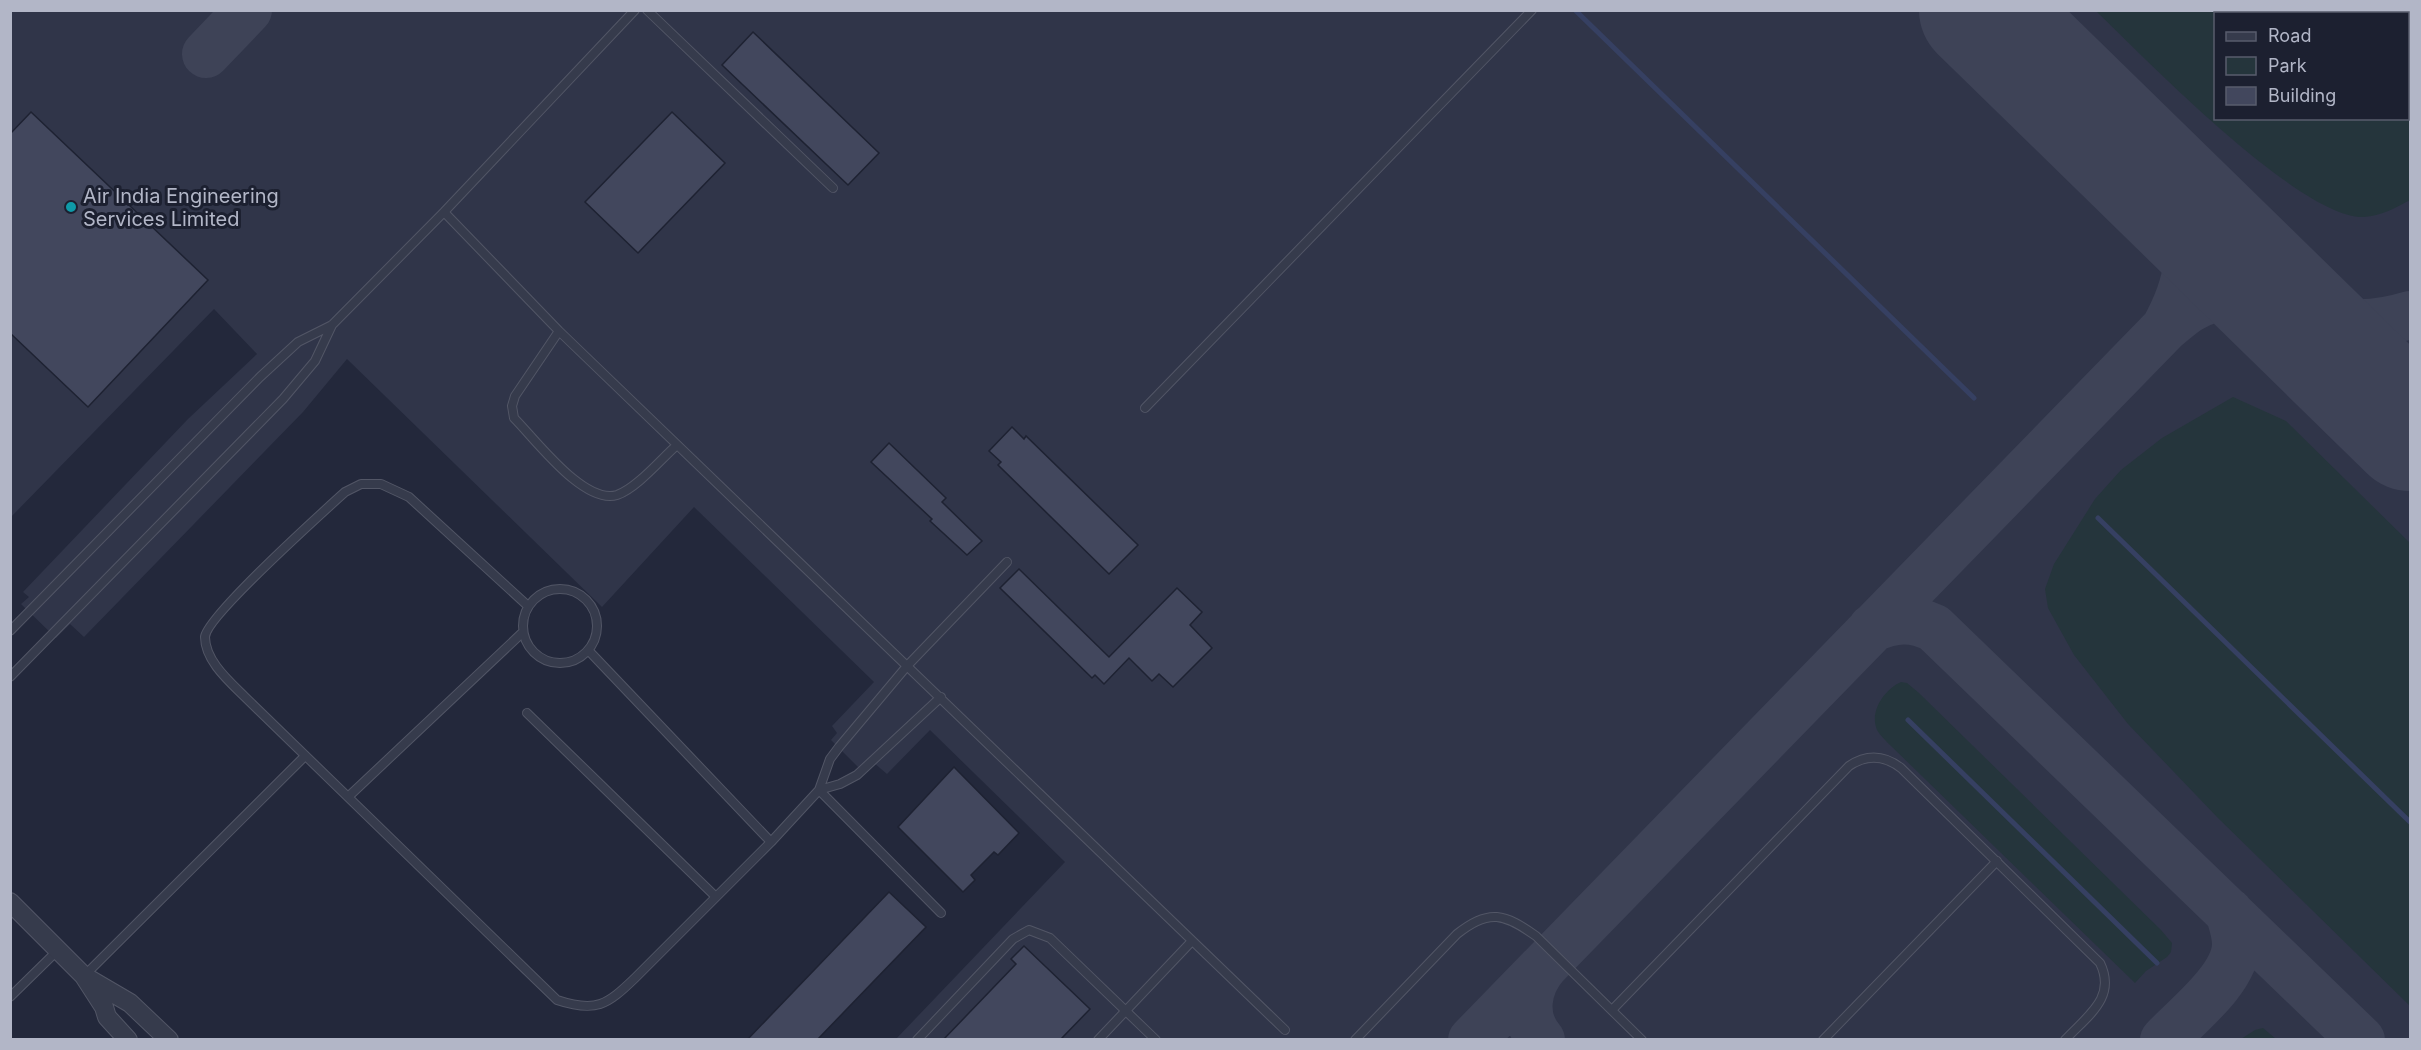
<svg xmlns="http://www.w3.org/2000/svg" width="2421" height="1050" font-family="Inter,sans-serif">
<style>
.airport{fill:#303549;fill-rule:evenodd}
.green{fill:#25353c;fill-rule:evenodd}
.lines{fill:none;stroke-linecap:round;stroke-linejoin:round}
.stream{stroke:#364062;stroke-width:5}
.taxiway{stroke:#3e4357;stroke-width:48}
.runway{stroke:#3e4357;stroke-width:122}
.building{fill:#42475d;stroke:#1e2232;stroke-width:1.5}
.service-casing{stroke:#525666;stroke-width:10}
.tertiary-casing{stroke:#525666;stroke-width:20}
.service{stroke:#363b4c;stroke-width:8}
.tertiary{stroke:#363b4c;stroke-width:18}
.culture-dot{fill:#0f9aa8;stroke:#1c2030;stroke-width:2}
.labels{text-anchor:middle;dominant-baseline:central;stroke-width:6;stroke-linejoin:round;paint-order:stroke}
.poi-label{font-size:20px;fill:#b2b6c7;stroke:#1c2030;text-anchor:start}
</style>
<rect width="100%" height="100%" fill="#23283b"/>
<path class="airport" d="M11 11H2410V1039H896L1065 862 930 730 887 774 874 763 864 773 831 740 837 733 832 726 874 682 694 507 602 607 347 359 303 412 84 637 70 624 56 638 21 604 29 597 23 592 188 419 257 354 214 309 11 517ZM2216 14H2408V118H2216Z"/>
<path class="green" d="M2096 11H2410V200C2395 208 2381 216 2364 217 2300 219 2144 57 2096 11ZM2216 14H2408V118H2216Z
M2233 397 2286 421 2410 543V1006L2218 818 2128 724 2074 655 2048 608 2045 589 2054 564 2095 499 2121 470 2162 438Z
M1901 682 1907 683 1919 693 2161 930 2172 943 2171 952 2167 957 2146 971 2135 983 1890 745C1886 741 1880 735 1877 730 1869 711 1885 689 1901 682Z
M2263 1028 2276 1039H2241L2255 1030Z"/>
<g class="lines">
<path class="stream" d="M1575 10 1974 398
M2098 518 2410 822
M1908 720 2157 963"/>
<path class="taxiway" d="M206 54 248 10
M2165 328C2192 278 2194 250 2173 198
M1872 628C1895 619 1911 617 1934 628L2361 1040
M1472 1040 2165 328C2174 321 2182 313 2191 308 2215 294 2246 291 2272 297 2295 303 2314 317 2337 321 2362 326 2387 322 2410 315
M1541 1040C1521 1017 1527 986 1545 965
M2164 1040C2187 1016 2236 978 2236 944 2236 933 2232 922 2229 912"/>
<path class="runway" d="M1980 10 2410 430"/>
</g>
<path class="building" d="M753 32 879 153 848 185 722 65Z
M31 112 208 280 88 407 10 333V134Z
M672 112 725 163 638 253 585 202Z
M1012 427 1024 439 1026 436 1138 545 1109 574 998 465 1001 462 989 451Z
M889 443 946 498 942 502 982 541 967 555 930 521 932 519 871 462Z
M1019 569 1109 657 1177 588 1202 612 1190 625 1212 648 1173 687 1159 674 1152 681 1129 658 1104 684 1095 675 1092 678 1000 588Z
M954 767 1019 833 998 855 994 852 971 875 975 880 963 892 898 827Z
M889 892 926 927 817 1040H747Z
M1024 946 1090 1009 1060 1040H943L1016 964 1011 959Z"/>
<g class="lines">
<g class="service-casing">
<path id="service" d="M647 10 833 188
M444 212 559 331 1285 1030
M559 331 515 396 512 406 514 418C536 440 584 505 617 495 637 488 661 459 677 445
M1145 408 1532 10
M523 626a37 37 0 1 1 74 0a37 37 0 1 1-74 0Z
M528 606 409 497 381 484H361L345 492C323 512 206 617 205 637 205 661 230 682 245 697L557 1000C596 1013 607 1005 635 978L771 842 819 790 830 759 839 747 907 666 1007 562
M10 631 260 377 298 342 332 325 444 212 635 10
M589 651 771 842
M10 677 283 399 315 361 332 325
M527 713 716 897
M819 790 941 913
M819 790 840 784 857 775 941 697
M348 797 523 632
M84 976 305 756
M10 997 57 951
M1612 1010 1849 766C1867 754 1884 755 1901 768L2100 963C2117 998 2087 1016 2065 1040
M917 1040 1013 939 1029 930 1050 938 1156 1040
M1098 1040 1191 942
M1355 1040 1457 934C1489 908 1505 914 1536 936L1642 1040
M1823 1040 1997 861"/>
</g>
<g class="tertiary-casing">
<path id="tertiary" d="M10 902 84 976 104 1007 107 1017 128 1040
M89 979 130 1003 169 1040"/>
</g>
<use href="#service" class="service"/>
<use href="#tertiary" class="tertiary"/>
</g>
<circle class="culture-dot" cx="71" cy="207" r="6"/>
<g class="labels">
<g class="poi-label">
<text x="83" y="196">Air India Engineering<tspan x="83" dy="23">Services Limited</tspan></text>
</g>
</g>
<rect width="2421" height="1050" fill="none" stroke="#b2b6c7" stroke-width="24"/>
<rect x="2214" y="12" width="195" height="108" fill="#1c2030" stroke="#585c6c" stroke-width="1.5"/>
<rect x="2226" y="32" width="30" height="9" fill="#363b4c" stroke="#585c6c" stroke-width="1.5"/>
<text x="2268" y="42" font-size="18" fill="#b2b6c7">Road</text>
<rect x="2226" y="57" width="30" height="18" fill="#25353c" stroke="#585c6c" stroke-width="1.5"/>
<text x="2268" y="72" font-size="18" fill="#b2b6c7">Park</text>
<rect x="2226" y="87" width="30" height="18" fill="#42475d" stroke="#585c6c" stroke-width="1.5"/>
<text x="2268" y="102" font-size="18" fill="#b2b6c7">Building</text>
</svg>
